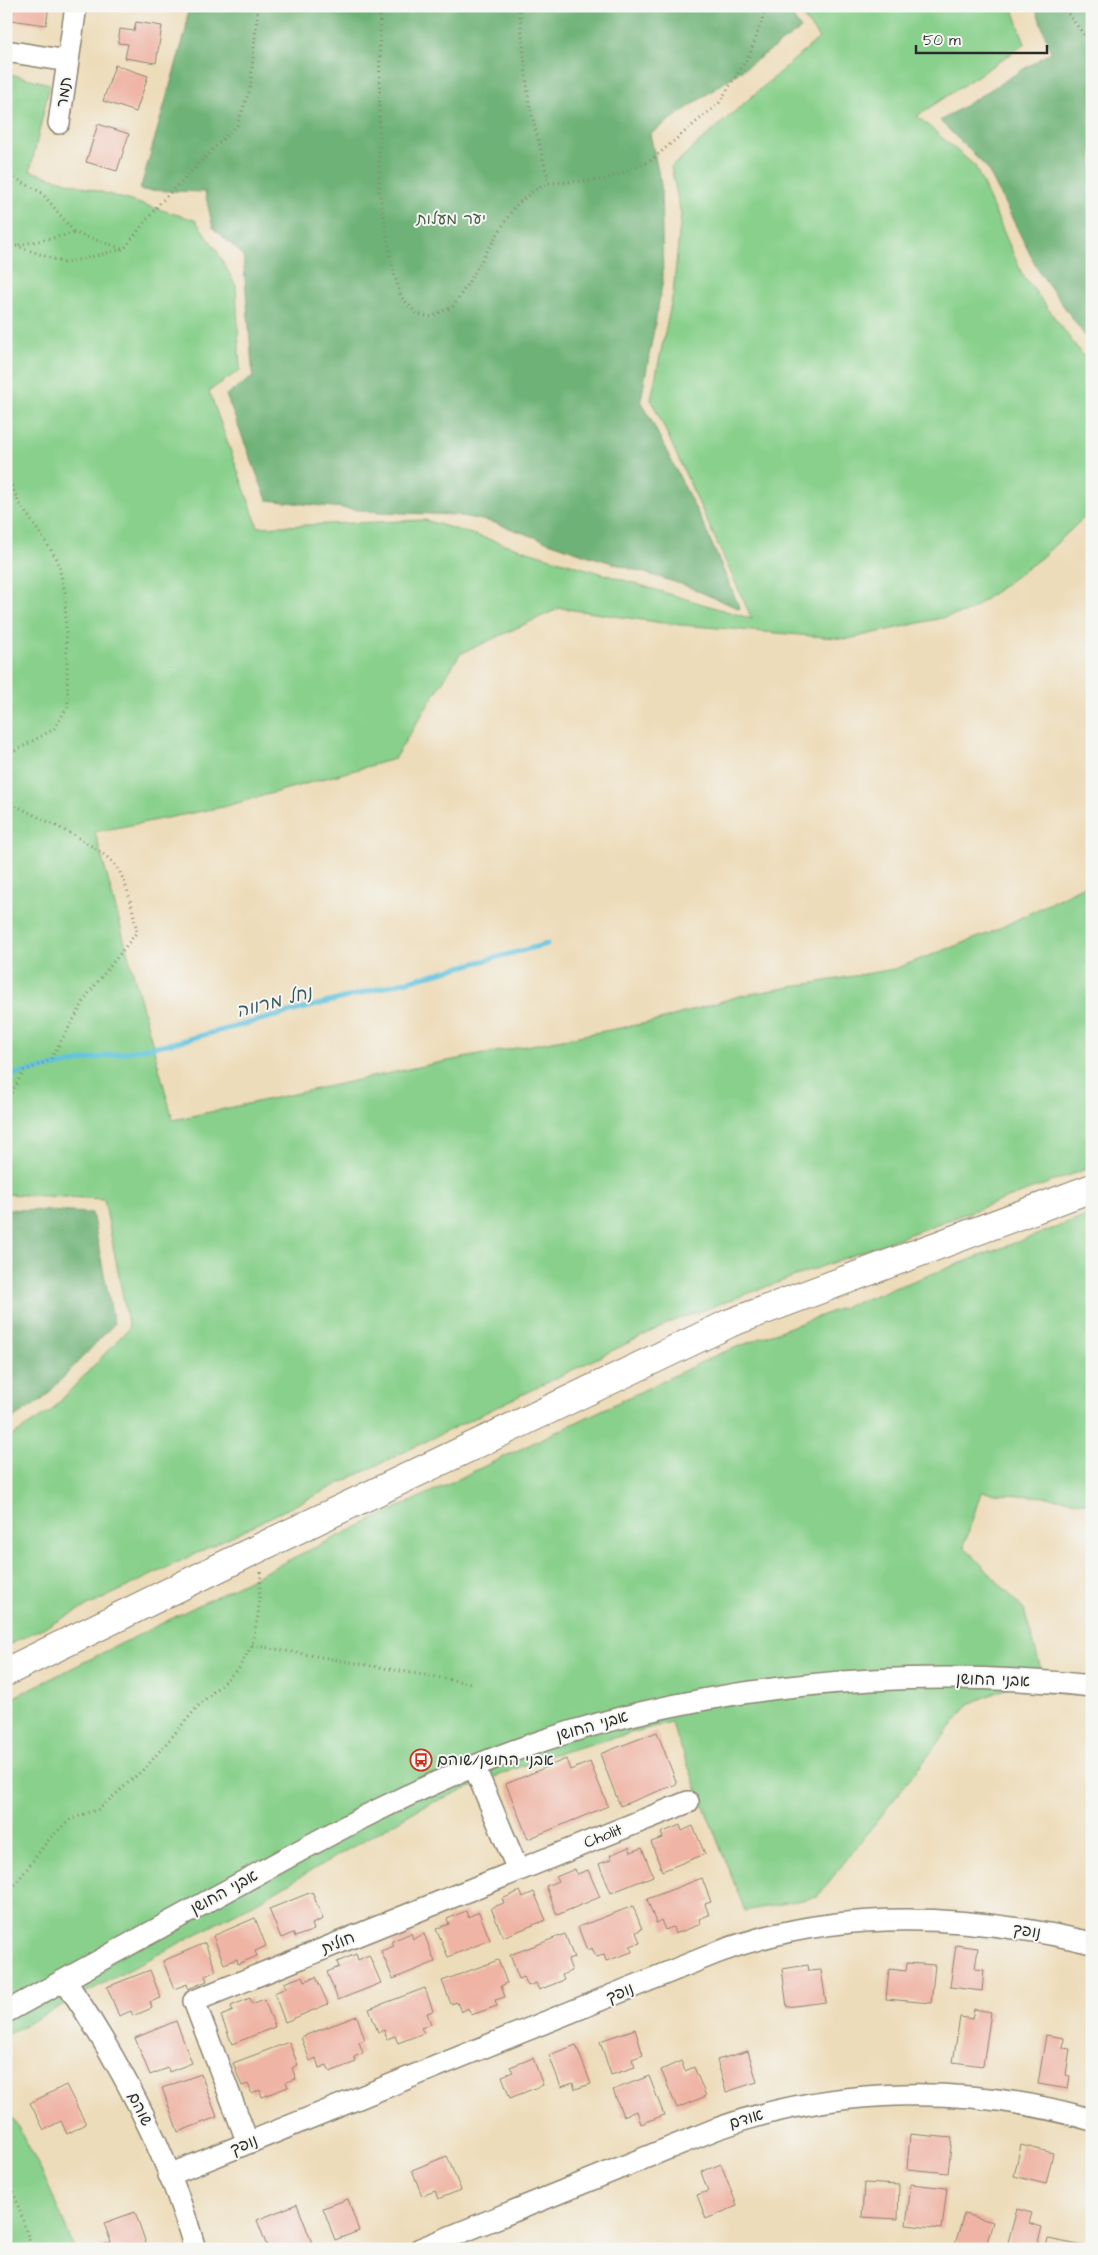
<svg xmlns="http://www.w3.org/2000/svg" width="1098" height="2255" font-family="'Architects Daughter','Playpen Sans Hebrew',sans-serif">
<style>
.green{fill:#88d08b;stroke:#5a7e5b}
.forest{fill:#6eb277;stroke:#4c6e51}
.lines{fill:none;stroke-linecap:round;stroke-linejoin:round}
.stream{stroke:#61c3df;stroke-width:5}
.building{fill:#efb4a4}
.minor-casing{stroke:#8c8472;stroke-width:24}
.major-casing{stroke:#8c8472;stroke-width:30}
.path{stroke:#8c8472;stroke-width:3;stroke-dasharray:1 4;stroke-linecap:butt}
.minor{stroke:#fff;stroke-width:21}
.major{stroke:#fff;stroke-width:28}
.labels{text-anchor:middle;dominant-baseline:central;stroke-width:4;stroke-linejoin:round;paint-order:stroke}
.street-label{font-size:16px;fill:#2b2b2b;stroke:#f6f6f2}
.park-label{font-size:16px;fill:#475d48;stroke:#f6f6f2}
.poi-label{font-size:16px;fill:#2b2b2b;stroke:#f6f6f2;text-anchor:start}
.water-label{font-size:18px;font-style:italic;fill:#3b5961;stroke:#f6f6f2}
</style>
<rect width="100%" height="100%" fill="#f6f6f2"/>
<filter id="ink" filterUnits="userSpaceOnUse"><feTurbulence type="fractalNoise" baseFrequency=".02" numOctaves="2"/><feDisplacementMap in="SourceGraphic" scale="10" xChannelSelector="R" yChannelSelector="G"/><feConvolveMatrix kernelMatrix="1 2 1 2 8 2 1 2 1" color-interpolation-filters="sRGB"/></filter>
<filter id="wash" filterUnits="userSpaceOnUse"><feTurbulence type="fractalNoise" baseFrequency=".0096" numOctaves="4" result="noise"/><feDisplacementMap in="SourceGraphic" scale="20" xChannelSelector="R" yChannelSelector="G"/><feGaussianBlur stdDeviation="1.12" result="paint"/><feColorMatrix in="noise" values="0 0 0 0 0 0 0 0 0 0 0 0 0 0 0 0 0 1.4 0 .05"/><feComposite in="paint" operator="in"/></filter>
<g filter="url(#wash)">
<rect width="100%" height="100%" fill="#eddcb9"/>
<path class="green" d="M795 6H1012L1025 44 917 116 975 166 1022 274 1092 368V510L1042 557 968 612 848 639 670 624 560 608 460 654 394 759 223 807 95 832 173 1120 432 1064 657 1021 739 996 894 969 990 933 1092 882V1167L671 1322 6 1646V1440L51 1411 129 1328 104 1199 6 1194V73L50 84 30 171 195 220 216 249 236 286 240 370 209 391 258 527 425 520 752 619 651 399 673 294 681 214 671 167 819 38Z
M1092 1214V1504L1058 1498 981 1492 964 1546 1024 1610 1042 1673 969 1704 817 1897 745 1911 671 1722 544 1757 422 1807 255 1903 6 2035V1701L299 1555 721 1353Z
M6 2107C34 2152 56 2200 74 2249H6Z"/>
<path class="forest" d="M188 6H785L801 29 650 134 661 185 663 280 641 400 705 528 740 609 684 585 583 554 492 522 456 515 379 512 267 500 226 395 253 377 243 255 213 228 205 192 140 190 186 30Z
M1035 6H1092V346L1038 270 987 168 940 121 1051 52Z
M6 1209 92 1213 114 1324 42 1400 6 1423Z"/>
<g class="lines">
<path class="stream" d="M6 1076 177 1042 547 944"/>
</g>
<g id="blocks">
<path class="building" d="M12 6H49L46 25 10 20Z
M136 22 162 26 156 63 125 58 128 44 118 43 120 29 134 31Z
M115 65 148 76 136 112 103 101Z
M98 124 129 134 117 171 86 162Z
M657 1732 677 1784 620 1806 600 1754Z
M566 1759 570 1770 590 1762 608 1806 528 1839 506 1784Z
M680 1825 682 1831 693 1826 705 1854 662 1871 651 1842 663 1838 661 1833Z
M629 1847 631 1852 642 1848 653 1876 611 1893 599 1864 612 1859 610 1855Z
M575 1869 577 1874 588 1870 600 1897 557 1915 546 1886 558 1881 556 1877Z
M702 1878 711 1902 705 1904 709 1915 699 1919 701 1924 675 1934 673 1927 665 1930 661 1920 656 1923 647 1899Z
M520 1891 523 1897 534 1892 546 1920 503 1937 491 1908 504 1903 502 1899Z
M312 1892 323 1919 312 1924 314 1930 295 1937 293 1933 281 1938 269 1909Z
M633 1906 642 1929 636 1932 640 1943 630 1946 632 1952 606 1961 604 1955 596 1957 592 1948 587 1950 578 1927Z
M466 1911 468 1917 479 1912 490 1940 448 1957 436 1929 449 1924 447 1919Z
M255 1918 266 1946 255 1951 257 1956 238 1964 237 1959 224 1964 213 1936Z
M411 1933 413 1939 424 1934 435 1962 393 1979 381 1951 394 1946 392 1941Z
M565 1934 574 1958 568 1960 572 1971 562 1975 564 1980 539 1990 536 1983 528 1986 524 1977 519 1979 510 1955Z
M205 1943 216 1971 205 1976 207 1981 188 1989 187 1984 174 1989 163 1961Z
M956 1945 978 1948 975 1969 984 1970 982 1991 950 1987Z
M356 1954 358 1960 369 1955 381 1983 338 2000 327 1972 339 1967 337 1962Z
M498 1960 507 1983 501 1986 505 1997 495 2000 497 2006 471 2015 468 2008 461 2012 457 2002 451 2004 442 1981Z
M907 1963 935 1965 931 2003 886 1999 889 1969 906 1971Z
M808 1965 809 1971 821 1970 826 2002 787 2007 782 1969Z
M150 1970 161 1998 150 2002 152 2008 133 2016 131 2011 119 2016 107 1987Z
M303 1976 305 1981 316 1977 328 2004 285 2022 274 1993 286 1988 284 1983Z
M425 1988 433 2011 427 2013 431 2024 421 2028 424 2033 398 2043 395 2036 387 2039 384 2030 378 2032 369 2009Z
M250 1998 252 2004 264 1999 275 2027 232 2044 221 2016 233 2011 231 2006Z
M974 2009 991 2012 983 2066 953 2062 960 2017 972 2019Z
M357 2016 365 2040 359 2042 363 2053 354 2057 356 2062 330 2072 327 2065 319 2068 316 2058 310 2061 301 2037Z
M176 2021 192 2063 169 2072 168 2068 150 2075 135 2038Z
M635 2029 643 2055 632 2059 635 2067 611 2075 600 2041Z
M1046 2035 1064 2038 1063 2048 1070 2049 1066 2075 1070 2076 1068 2089 1038 2084Z
M289 2042 298 2065 292 2068 296 2079 286 2082 288 2087 262 2097 260 2090 252 2094 248 2084 242 2086 233 2063Z
M576 2045 591 2084 575 2089 573 2083 561 2087 549 2055Z
M748 2051 757 2082 726 2092 717 2060Z
M533 2058 543 2085 510 2098 502 2076 513 2072 510 2067Z
M681 2061 685 2071 694 2067 706 2096 677 2108 661 2070Z
M201 2074 217 2117 178 2132 162 2088Z
M649 2076 664 2115 641 2124 637 2111 623 2116 613 2090Z
M66 2085 86 2124 67 2134 61 2121 44 2130 30 2103Z
M910 2134 952 2138 948 2173 907 2169Z
M1021 2145 1053 2153 1046 2184 1014 2176Z
M447 2156 461 2190 438 2199 435 2191 422 2196 412 2170Z
M721 2164 737 2206 706 2219 697 2195 708 2191 701 2172Z
M864 2183 899 2185 898 2219 862 2217Z
M911 2184 947 2188 942 2229 906 2225Z
M348 2199 359 2231 335 2240 323 2208Z
M297 2204 312 2243 297 2249H268L257 2220Z
M1017 2209 1032 2213 1029 2223 1042 2227 1036 2249H1018L1007 2246Z
M135 2212 148 2249H102L101 2246 111 2242 104 2223Z
M964 2214 993 2222 985 2249H970L955 2244Z
M1048 2239 1084 2246 1083 2249H1045Z"/>
</g>
</g>
<g filter="url(#ink)">
<use href="#blocks" fill-opacity="0" stroke="#8c8472" stroke-width="1"/>
<g class="lines">
<g class="minor-casing">
<path id="minor" d="M6 51 68 61
M59 123 76 6
M474 1766 518 1870
M65 1980C120 2062 168 2153 195 2249
M6 2012C84 1969 163 1926 241 1883 329 1834 418 1786 513 1751 694 1685 900 1665 1092 1686
M248 2143 194 2001 688 1802
M169 2175 716 1953C836 1907 968 1914 1092 1943
M420 2249 716 2129C835 2086 970 2084 1092 2120"/>
</g>
<g class="major-casing">
<path id="major" d="M6 1672 261 1547 730 1323 1092 1188"/>
</g>
<path class="path" d="M380 6 379 190 393 270 401 297 417 314 431 317 454 306 514 207 533 191 549 183 603 180 649 162 719 103 750 54 767 6
M519 6 529 103 549 183
M1062 6 1092 45
M6 173 42 193 75 233
M19 245 75 233 123 249
M6 246H17L65 263 124 249 159 204 237 125 250 89 258 6
M6 472 18 501 57 559 65 592 68 706 54 729 6 756
M6 803 14 805C38 817 106 848 118 869 129 888 133 911 137 932L89 993 50 1060 24 1071 6 1101
M252 1645 470 1683
M6 1897 49 1839 71 1819 99 1809 146 1767 200 1704 239 1668 252 1645 258 1615 261 1572
M6 2168 32 2249"/>
<use href="#minor" class="minor"/>
<use href="#major" class="major"/>
</g>
</g>
<defs>
<g id="bus-ring" transform="scale(1.125)"><circle r="9.5" fill="#f6f6f2" stroke="#c8321e" stroke-width="1.5"/><path d="M-5-6H5V4H4V6H2V4H-2V6H-4V4H-5ZM-3.5-4V0h7V-4ZM-3.5 1.2v1.5H-2V1.2ZM2 1.2v1.5H3.5V1.2Z" fill="#c8321e"/></g>
</defs>
<g fill-rule="evenodd">
<use href="#bus-ring" x="421" y="1760"/>
</g>
<g class="labels">
<g class="street-label">
<text transform="translate(64 92) rotate(-82)">תמר</text>
<text transform="translate(993 1680) rotate(2)">אבני החושן</text>
<text transform="translate(592 1726) rotate(-16)">אבני החושן</text>
<text transform="translate(603 1836) rotate(-22)">Cholit</text>
<text transform="translate(224 1892) rotate(-29)">אבני החושן</text>
<text transform="translate(1027 1931) rotate(9)">נופך</text>
<text transform="translate(338 1943) rotate(-22)">חולית</text>
<text transform="translate(620 1993) rotate(-22)">נופך</text>
<text transform="translate(140 2109) rotate(64)">שוהם</text>
<text transform="translate(746 2119) rotate(-17)">אודם</text>
<text transform="translate(244 2145) rotate(-22)">נופך</text>
</g>
<g class="park-label">
<text x="451" y="219">יער מעלות</text>
</g>
<g class="poi-label">
<text x="437" y="1760">אבני החושן/שוהם</text>
</g>
<g class="water-label">
<text transform="translate(274 1002) rotate(-15)">נחל מרווה</text>
</g>
</g>
<rect width="1098" height="2255" fill="none" stroke="#f6f6f2" stroke-width="25"/>
<path d="M916 45v8h131v-8" fill="none" stroke="#2b2b2b" stroke-width="2.5"/>
<text x="923" y="45" font-size="15" fill="#2b2b2b" stroke="#f6f6f2" stroke-width="4" paint-order="stroke">50 m</text>
</svg>
